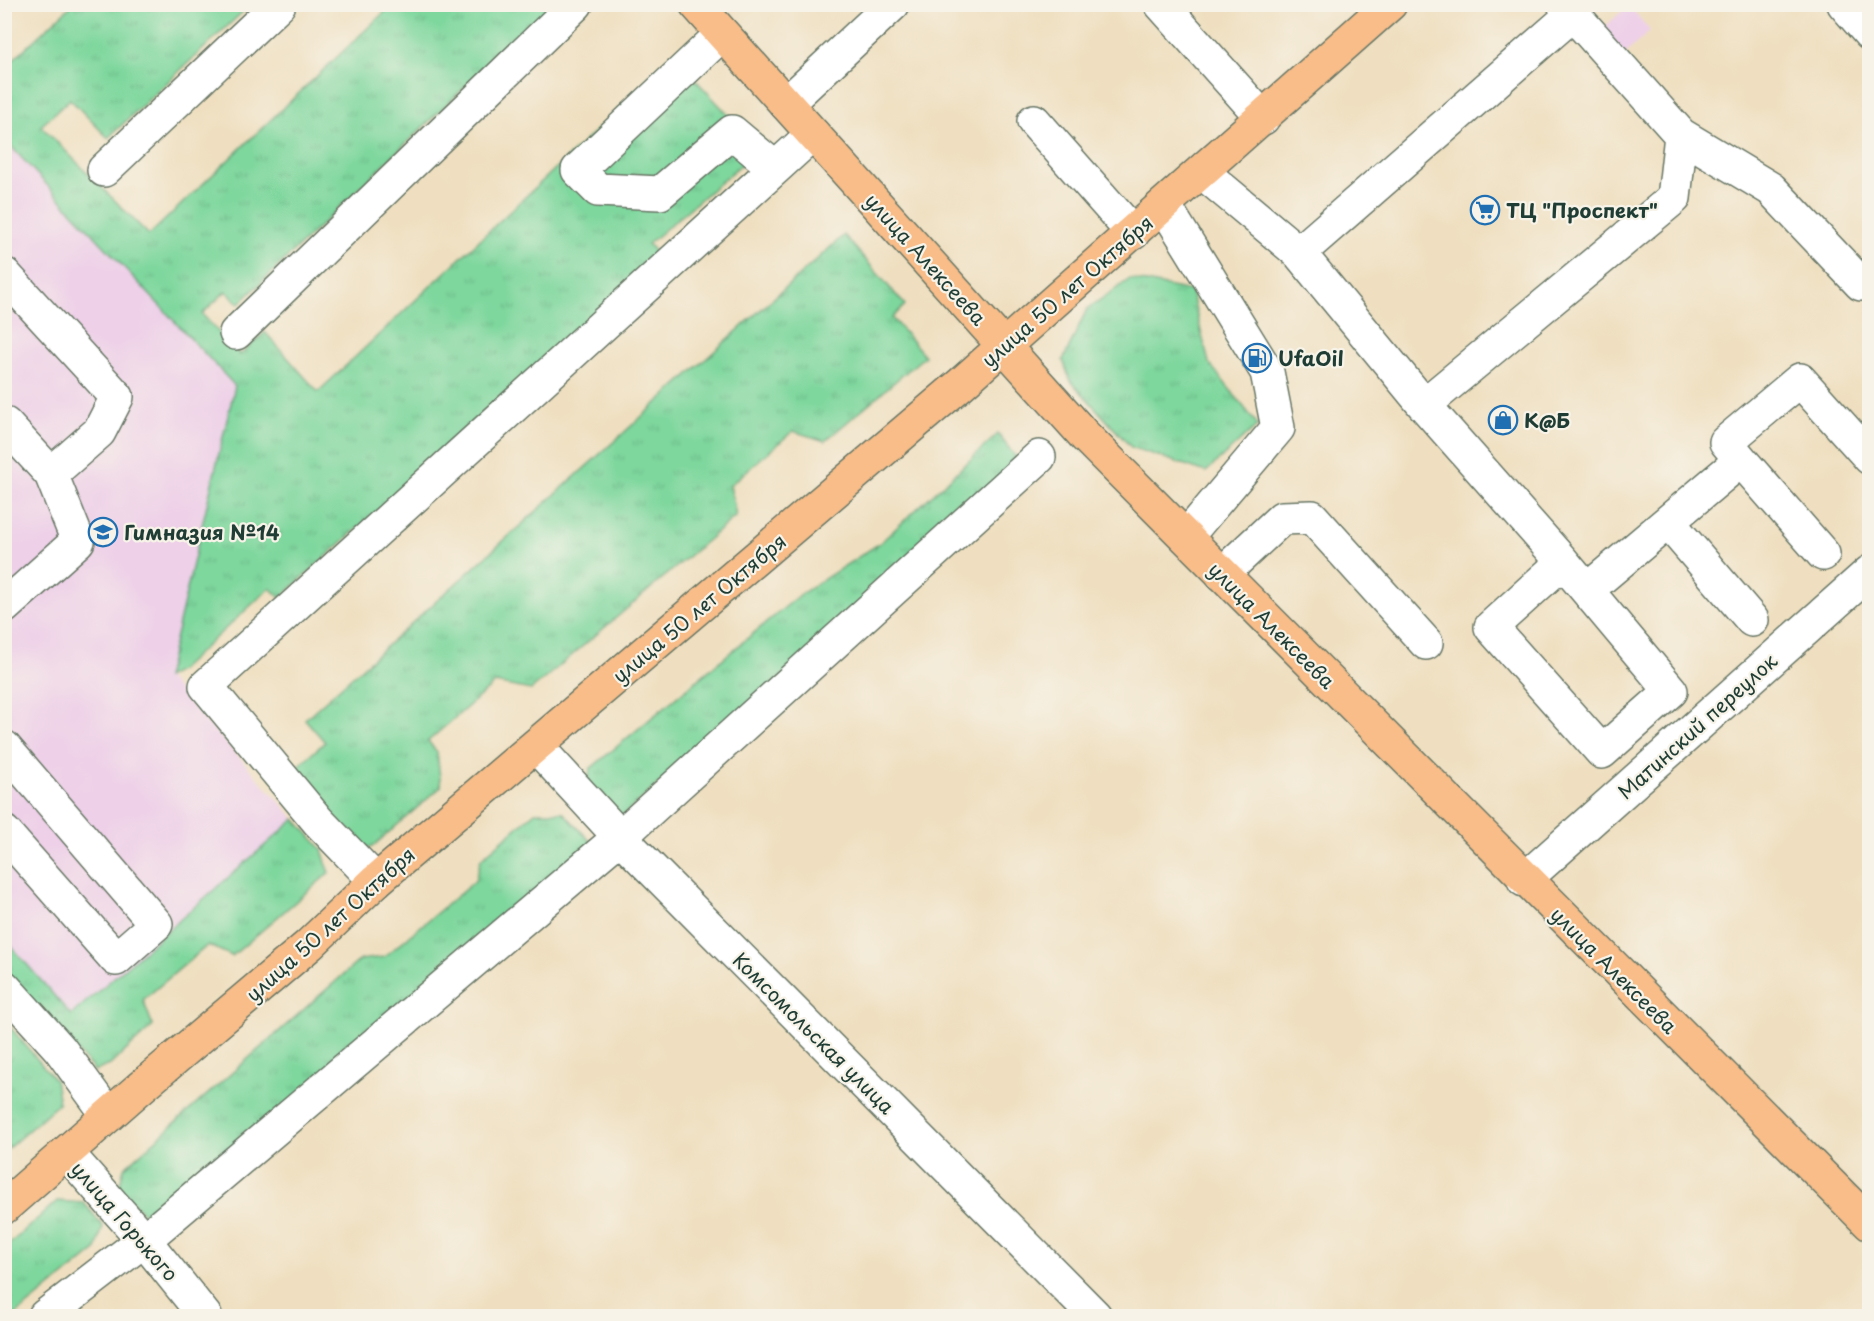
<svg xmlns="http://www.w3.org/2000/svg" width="1874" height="1321" font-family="'Playpen Sans',sans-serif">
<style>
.built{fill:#eed0e8}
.grass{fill:url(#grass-tufts);stroke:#4e8a68;stroke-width:1.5}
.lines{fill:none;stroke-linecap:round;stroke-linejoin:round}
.minor-casing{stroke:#687665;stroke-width:36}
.major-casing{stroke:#687665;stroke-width:36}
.minor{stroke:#fff;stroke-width:33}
.major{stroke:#f8bd89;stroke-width:33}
.labels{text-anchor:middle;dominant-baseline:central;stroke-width:4.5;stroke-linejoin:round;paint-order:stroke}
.poi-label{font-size:20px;font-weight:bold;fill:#1f3d34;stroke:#f7f3e8;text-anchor:start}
.street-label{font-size:20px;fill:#1f3d34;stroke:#f7f3e8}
</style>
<defs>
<pattern id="grass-tufts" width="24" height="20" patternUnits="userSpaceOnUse" patternTransform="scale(1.5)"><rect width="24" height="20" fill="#7ed79d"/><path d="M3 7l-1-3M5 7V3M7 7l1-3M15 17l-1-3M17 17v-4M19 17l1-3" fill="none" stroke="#6cb988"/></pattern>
</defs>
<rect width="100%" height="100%" fill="#f7f3e8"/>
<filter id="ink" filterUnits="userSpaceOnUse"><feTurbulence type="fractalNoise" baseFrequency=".0167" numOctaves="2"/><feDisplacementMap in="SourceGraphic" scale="12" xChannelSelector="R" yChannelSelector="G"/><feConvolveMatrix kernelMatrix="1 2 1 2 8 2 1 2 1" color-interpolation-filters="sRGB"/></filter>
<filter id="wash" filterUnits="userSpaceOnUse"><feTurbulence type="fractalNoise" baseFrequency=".008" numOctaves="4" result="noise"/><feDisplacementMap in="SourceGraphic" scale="24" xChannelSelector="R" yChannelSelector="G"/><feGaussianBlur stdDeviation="1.35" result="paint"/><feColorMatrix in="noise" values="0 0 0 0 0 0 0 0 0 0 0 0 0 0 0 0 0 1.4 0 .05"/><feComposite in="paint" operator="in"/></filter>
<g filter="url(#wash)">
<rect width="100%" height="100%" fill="#efdfc0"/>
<path class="built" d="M1629 5 1650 31 1623 56 1601 30Z
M4 140 235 386 167 678 295 819 71 1015 5 939Z"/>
<path class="grass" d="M72 5H250L108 138 70 99 41 126 149 235 392 5H550L239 304 226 291 202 314 240 355 265 332 318 392 658 72 691 75 757 145 751 156 648 244 660 257 280 598 270 588 179 671 166 678 235 386 5 140V67Z
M844 235 905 305 892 318 925 356 825 441 793 431 730 485 736 516 531 690 495 683 434 736 428 741 437 752 441 787 372 847 358 851 290 773 325 742 305 719Z
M1130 279 1191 291 1209 363 1258 425 1206 472 1131 447 1070 380 1063 360 1087 309Z
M998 434 1022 465 621 817 587 789 590 769 801 594 880 543Z
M535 812H563L595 846 178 1206 143 1213 119 1187 124 1168 360 960 384 957 475 881 481 859Z
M295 819 322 849 329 873 232 956 208 945 143 1000 153 1026 110 1065 95 1071 5 972V939L71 1015Z
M5 1021 55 1080 59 1103 5 1151Z
M57 1201 84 1203 103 1226 96 1250 14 1316H5V1248Z"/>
</g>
<g filter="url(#ink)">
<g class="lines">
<g class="minor-casing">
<path id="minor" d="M1161 4 1263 118
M1844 4 1870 34
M722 34 578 170 598 190 660 193 732 132 775 168
M786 104 893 4
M1034 121 1133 233
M1681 135 1771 189 1861 284
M104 170 279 4
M1202 172 1299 253 1424 405
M1164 205 1267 372 1278 428 1186 537
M1299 253 1573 14
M4 274 117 397 99 432 51 474 5 424
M236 333 576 4
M1741 460 1823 554
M1668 522 1752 620
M1563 562 1491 627 1602 752 1671 691 1563 562 1424 405 1674 198 1681 135 1564 4
M1222 574 1282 518 1312 517 1426 643
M1587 590 1741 460 1726 442 1800 380 1870 458
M4 607 78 541 51 474
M4 747 156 924 116 959 4 832
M537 747 620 837 1095 1316
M1524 880 1870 572
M376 881 318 821 206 686 813 134
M4 987 60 1049 108 1115
M67 1153 144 1240 205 1316
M45 1316 144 1240 620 837 1039 457"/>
</g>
<g class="major-casing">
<path id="major" d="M696 4 1085 436 1870 1224
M4 1207 141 1087 309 945 376 881 961 384 1390 4"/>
</g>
<use href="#minor" class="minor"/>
<use href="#major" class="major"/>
</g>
</g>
<defs>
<g id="supermarket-ring" transform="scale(1.5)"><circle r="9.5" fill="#f7f3e8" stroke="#1f6fb2" stroke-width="1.5"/><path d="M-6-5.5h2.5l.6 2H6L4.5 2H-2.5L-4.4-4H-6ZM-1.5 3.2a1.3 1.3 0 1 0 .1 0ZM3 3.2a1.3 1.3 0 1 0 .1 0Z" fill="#1f6fb2"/></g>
<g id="fuel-ring" transform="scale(1.5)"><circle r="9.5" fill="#f7f3e8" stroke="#1f6fb2" stroke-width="1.5"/><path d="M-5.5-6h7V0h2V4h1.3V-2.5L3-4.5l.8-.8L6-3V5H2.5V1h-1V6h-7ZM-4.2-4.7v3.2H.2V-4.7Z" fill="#1f6fb2"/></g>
<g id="shop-ring" transform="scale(1.5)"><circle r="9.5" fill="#f7f3e8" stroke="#1f6fb2" stroke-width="1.5"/><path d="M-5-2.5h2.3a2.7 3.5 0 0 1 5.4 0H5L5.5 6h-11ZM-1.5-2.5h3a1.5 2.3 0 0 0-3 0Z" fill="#1f6fb2"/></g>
<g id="school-ring" transform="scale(1.5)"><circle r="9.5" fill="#f7f3e8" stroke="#1f6fb2" stroke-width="1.5"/><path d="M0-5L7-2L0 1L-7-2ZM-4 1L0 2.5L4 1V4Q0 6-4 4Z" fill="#1f6fb2"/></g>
</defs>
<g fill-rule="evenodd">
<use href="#supermarket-ring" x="1485" y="210"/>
<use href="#fuel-ring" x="1257" y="358"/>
<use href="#shop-ring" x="1503" y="420"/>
<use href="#school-ring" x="103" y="532"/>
</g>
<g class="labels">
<g class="poi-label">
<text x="1506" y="210">ТЦ "Проспект"</text>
<text x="1278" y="358">UfaOil</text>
<text x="1524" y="420">К@Б</text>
<text x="124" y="532">Гимназия №14</text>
</g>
<g class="street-label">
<text transform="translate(926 259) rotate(48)">улица Алексеева</text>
<text transform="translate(1067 291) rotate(-41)">улица 50 лет Октября</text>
<text transform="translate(699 608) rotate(-40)">улица 50 лет Октября</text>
<text transform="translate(1272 625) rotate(45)">улица Алексеева</text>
<text transform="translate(1697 726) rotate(-42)">Матинский переулок</text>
<text transform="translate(330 924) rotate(-42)">улица 50 лет Октября</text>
<text transform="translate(1614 970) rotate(45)">улица Алексеева</text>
<text transform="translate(814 1033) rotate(45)">Комсомольская улица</text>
<text transform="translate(125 1221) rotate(49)">улица Горького</text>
</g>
</g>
<rect width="1874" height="1321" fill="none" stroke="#f7f3e8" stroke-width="24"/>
</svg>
